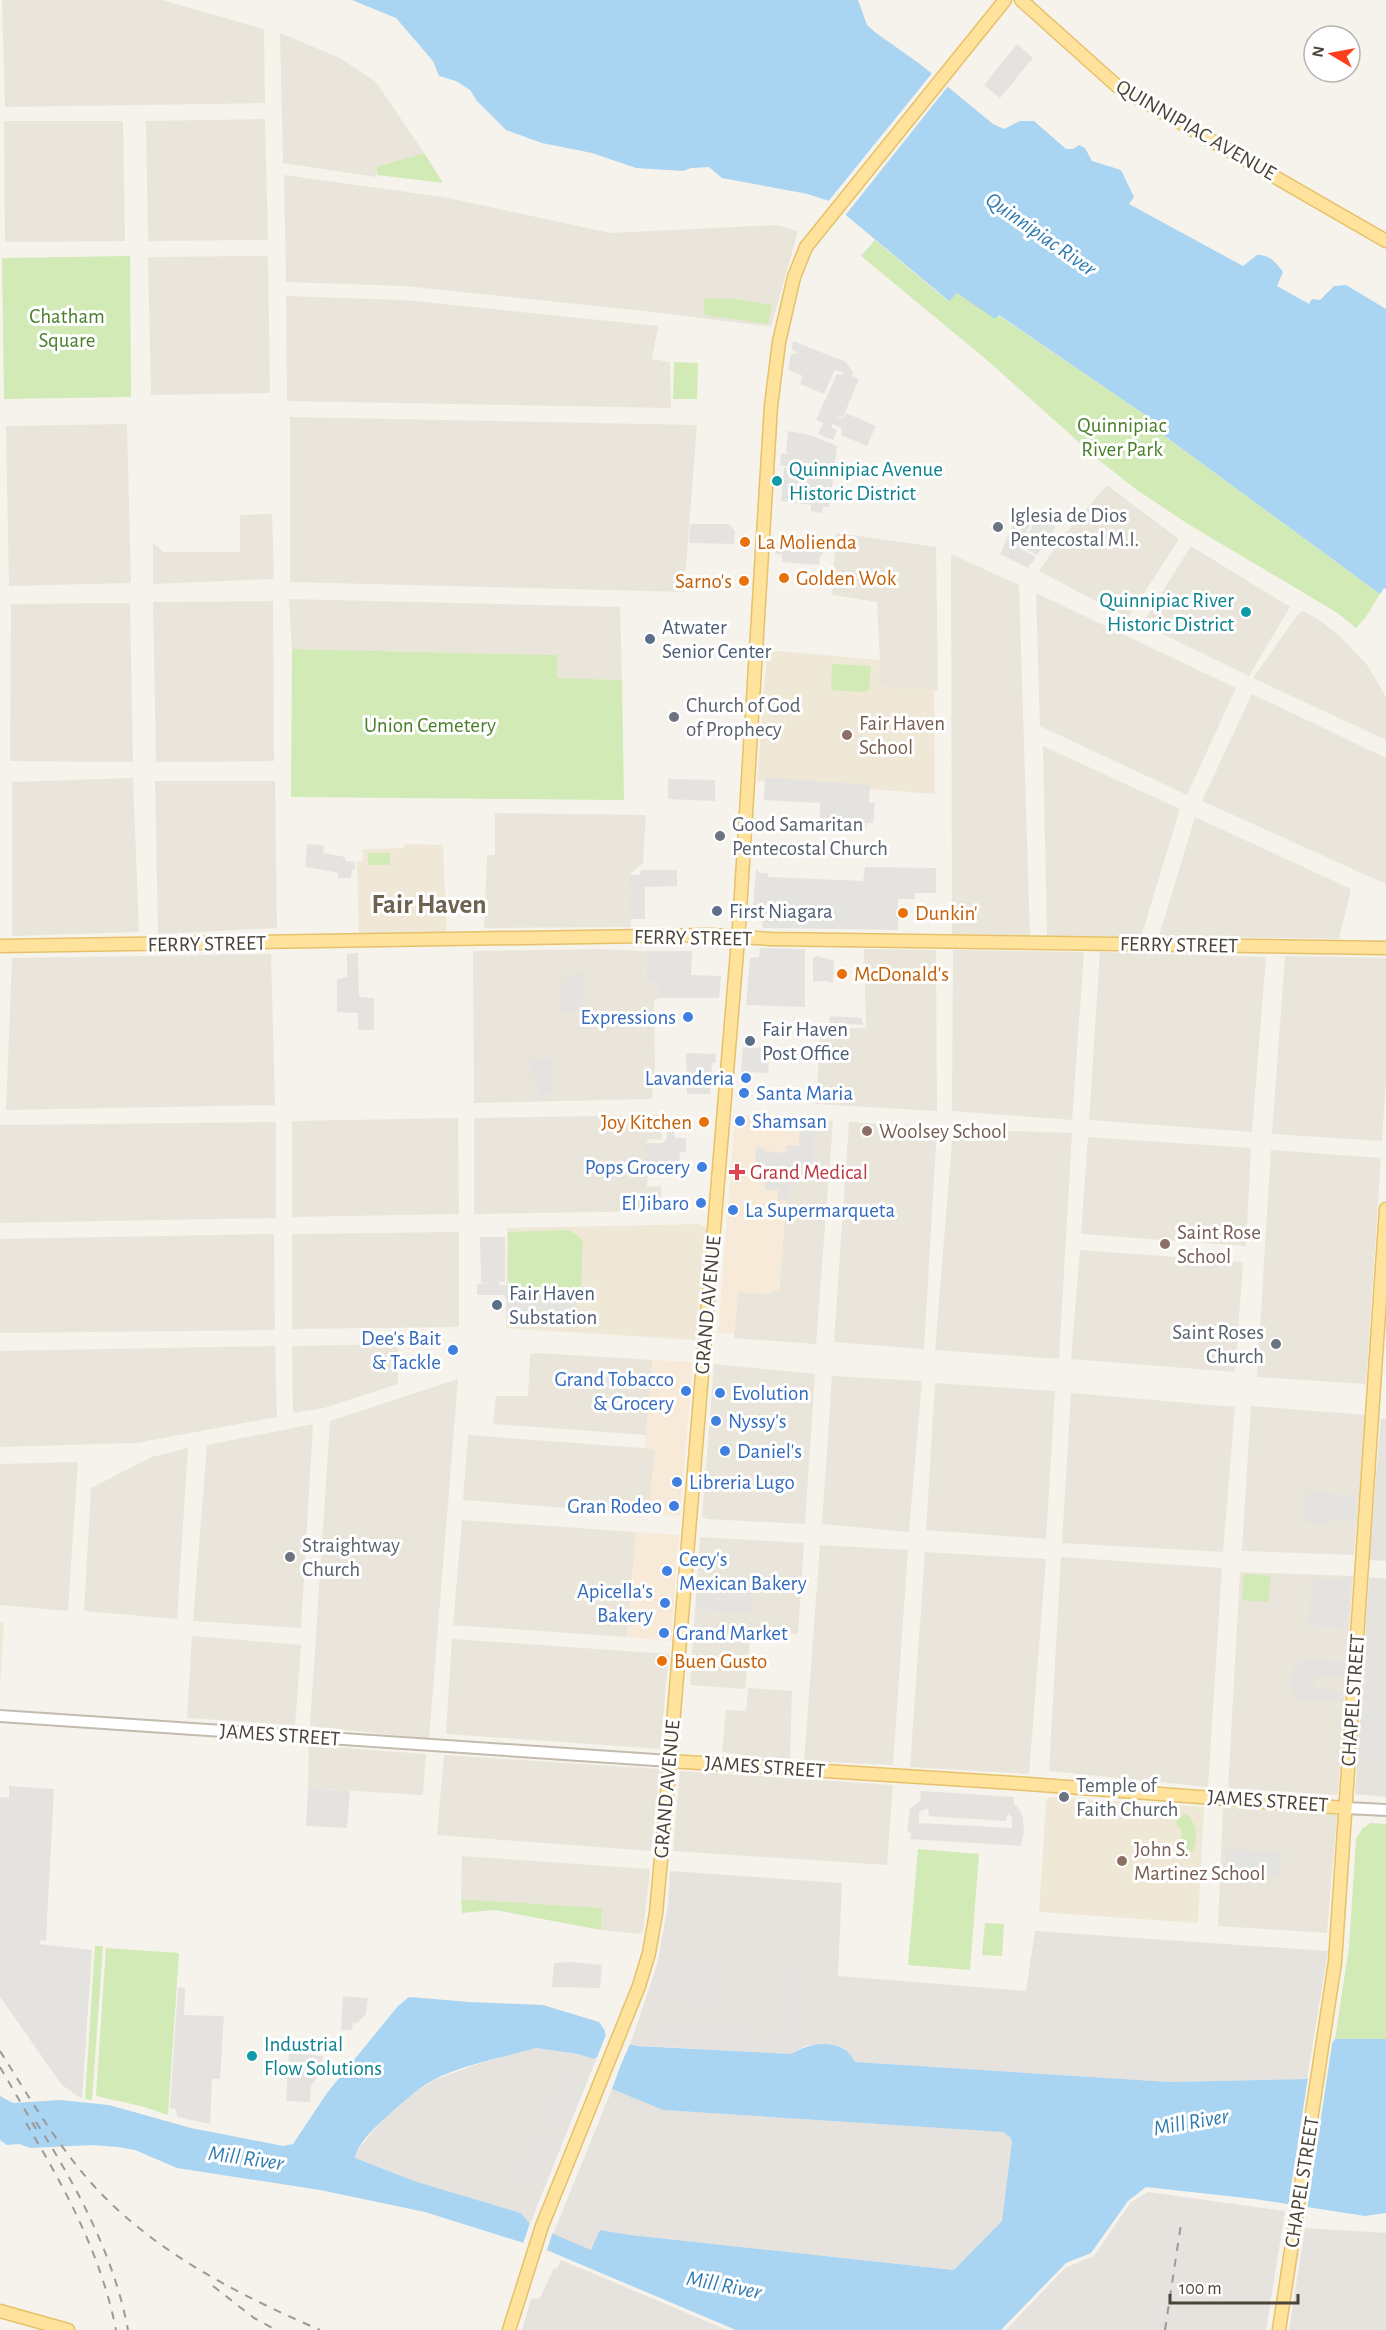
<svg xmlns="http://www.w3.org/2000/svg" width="1386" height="2330" font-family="'Alegreya Sans',sans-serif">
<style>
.residential{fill:#eae5da}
.commercial{fill:#f7ead8}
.industrial{fill:#e6e2dd}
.education{fill:#efe8d6}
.green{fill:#d2eab5}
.parking{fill:#e5e3e0;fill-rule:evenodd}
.water{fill:#a9d4f2;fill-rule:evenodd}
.pier{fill:#f6f3ec}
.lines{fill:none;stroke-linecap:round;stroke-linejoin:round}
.minor-casing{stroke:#c2bbae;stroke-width:14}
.major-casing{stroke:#e6c16a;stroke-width:15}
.minor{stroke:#fff;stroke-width:10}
.major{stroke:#ffe39c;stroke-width:12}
.rail{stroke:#9a9a9a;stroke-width:2;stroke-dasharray:8 8;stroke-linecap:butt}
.culture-dot{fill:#0f9aa8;stroke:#fff;stroke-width:2}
.worship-dot{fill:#6b7280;stroke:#fff;stroke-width:2}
.food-dot{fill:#e8710a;stroke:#fff;stroke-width:2}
.service-dot{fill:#5c6f8a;stroke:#fff;stroke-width:2}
.education-dot{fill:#8d6e63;stroke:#fff;stroke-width:2}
.shop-dot{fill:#3f7fe0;stroke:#fff;stroke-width:2}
.health-dot{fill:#e0444e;stroke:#fff;stroke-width:2}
.labels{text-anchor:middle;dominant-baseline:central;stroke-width:6;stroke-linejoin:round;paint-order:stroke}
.street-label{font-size:21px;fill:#4b4439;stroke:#fff}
.park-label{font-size:21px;fill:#4a7f2a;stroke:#fff}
.culture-label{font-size:21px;fill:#0d838f;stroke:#fff;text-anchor:start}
.worship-label{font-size:21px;fill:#5b616d;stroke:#fff;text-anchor:start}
.food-label{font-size:21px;fill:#c56008;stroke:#fff;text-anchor:start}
.service-label{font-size:21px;fill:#4e5e75;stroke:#fff;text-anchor:start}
.education-label{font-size:21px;fill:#785e54;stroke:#fff;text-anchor:start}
.shop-label{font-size:21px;fill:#366cbe;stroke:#fff;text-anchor:start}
.health-label{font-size:21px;fill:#be3a42;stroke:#fff;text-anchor:start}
.water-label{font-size:22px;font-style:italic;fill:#2e7ab2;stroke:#fff}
.district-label{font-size:27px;font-weight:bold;fill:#6e6250;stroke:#fff}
</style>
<rect width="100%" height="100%" fill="#f6f3ec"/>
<path class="residential" d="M2 0H162L264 29 265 103 5 107Z
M280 33 340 58 376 82 424 153 376 167V177L283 163Z
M265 119 268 240 148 241 146 121Z
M4 121H123L125 241 5 242Z
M284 175 443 197 611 233 776 225 798 231 771 327 653 312 405 286 286 282Z
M268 256 270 393 151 395 148 257Z
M286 296 404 300 658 326 652 359 670 362 671 408 287 401Z
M290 417 697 425 684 592 290 582Z
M127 424 131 583 9 586 6 426Z
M1107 485 1179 539 1128 618 1039 571 1064 535Z
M272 514 274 579 153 584V543L164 552H240V515Z
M836 533 936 547 938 691 878 686 880 660 877 602 832 595Z
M1191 546 1290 607 1249 676 1142 624Z
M951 554 1019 585 1030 935 952 934Z
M1036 593 1236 688 1187 795 1040 726Z
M289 599 620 607 622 680 557 678V655L292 649Z
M273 601 274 761 156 762 153 602Z
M130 603 133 762 10 761 11 604Z
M1303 611 1318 619 1342 638 1368 666 1386 697V740L1253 678 1298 614Z
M1252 694 1386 758V884L1202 801Z
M1043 746 1180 809 1141 937 1047 936Z
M133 778 139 932 12 936V782Z
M155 781H275L277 928 158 934Z
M495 813 646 815 643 863 629 875 631 927 484 928 487 855H495Z
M1195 817 1351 889 1339 939 1159 936Z
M598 949 647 951 645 983 659 984 660 998 655 999 654 1004 655 1069 652 1099 474 1103 473 951Z
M864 949 936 950 937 1111 816 1104 820 1034H825L826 1028H866Z
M953 950 1084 952 1072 1120 952 1111Z
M1100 952 1266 957 1252 1132 1089 1120Z
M271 954 275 1105 6 1110 12 958Z
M1285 956 1386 958V1081L1382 1141 1272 1134Z
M661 1115 662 1140 650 1139 645 1143V1162H649L647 1187 661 1186 662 1211 474 1214V1118Z
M458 1118 459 1214 292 1217V1121Z
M816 1120 833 1121 816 1344 734 1338 738 1291 765 1294 779 1289 789 1171 793 1166 798 1164 813 1165Z
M276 1122V1218L0 1223V1125Z
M849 1122 937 1127 924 1349 834 1342Z
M953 1129 1072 1133 1059 1359 935 1350Z
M1088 1137 1251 1148 1246 1246 1081 1234Z
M1271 1150 1381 1158 1366 1384 1257 1377Z
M459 1232V1327L292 1329V1234Z
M274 1234 275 1330 0 1333V1239Z
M1080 1250 1243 1262 1235 1372 1071 1359Z
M398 1344V1384L324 1408 293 1413 292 1346Z
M275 1346 277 1417 136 1443 0 1447V1351Z
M536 1353 653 1360 646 1435 493 1424 496 1396H528L530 1355Z
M714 1364 815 1374 805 1524 707 1519 702 1517Z
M832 1376 922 1381 909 1532 822 1524Z
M458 1379 429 1739 310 1726 330 1421Z
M935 1383 1055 1391 1046 1539 926 1530Z
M1071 1393 1235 1407 1223 1552 1062 1543Z
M1251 1406 1366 1415 1354 1555 1242 1551Z
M313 1424 301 1628 193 1621 207 1445Z
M468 1435 655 1449 649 1514 463 1500Z
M188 1448 177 1619 84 1611 91 1488 152 1457Z
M78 1462 68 1611 0 1605V1464Z
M462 1520 636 1532 627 1637 453 1625Z
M700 1537 804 1543 798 1634 751 1631 745 1689 690 1685Z
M820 1545 908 1550 893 1765 804 1761Z
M925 1552 1046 1559 1029 1774 910 1767Z
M1061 1557 1222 1568 1208 1787 1049 1771Z
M1240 1572 1353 1576 1338 1795 1228 1788Z
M192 1636 301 1645 295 1725 187 1718Z
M452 1639 669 1654 660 1749 446 1734Z
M748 1688 792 1691 790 1761 722 1752 726 1710 746 1711Z
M309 1745 426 1754 423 1795 308 1788Z
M444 1755 660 1769 651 1851 437 1835Z
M680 1771 893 1785 887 1865 673 1851Z
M1223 1807 1337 1815 1327 1933 1218 1926Z
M462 1856 650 1869 643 1932 638 1934 601 1930 602 1908 461 1899Z"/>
<path class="commercial" d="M735 1115 816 1120 813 1165 798 1164 793 1166 789 1171 779 1289 765 1294 738 1292 734 1333H718Z
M653 1360 693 1362 680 1516 649 1514 655 1450 645 1449Z
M636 1532 679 1535 671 1641 627 1637Z"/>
<path class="industrial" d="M1381 1419H1386V1561L1369 1560Z
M1369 1577 1386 1579V1797L1355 1794Z
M670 1871 842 1883 838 1976 1026 1991 1035 1931 1328 1951 1307 2079 1170 2082 855 2062 844 2048 807 2045 791 2054 630 2045 657 1965 668 1906Z
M535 2048 578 2054 594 2059 597 2057 530 2224 521 2213 417 2182 355 2158 356 2152 377 2126 414 2093 434 2080 481 2063Z
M612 2089 663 2110 1004 2132 1010 2137 1013 2142 1002 2221 955 2270 630 2235 601 2230 592 2250 580 2246 553 2234Z
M1148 2192 1285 2211 1266 2330H1006L1065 2268 1094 2256 1131 2202Z
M1305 2228 1386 2233V2330H1289Z
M561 2260 727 2330H522L531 2299 540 2298 554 2268 557 2269Z"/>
<path class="education" d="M767 650 880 660 878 686 934 690 935 794 757 781Z
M405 844 443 845 447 940 359 941 357 861H363V849L404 848Z
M700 1224 705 1227 706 1230 696 1340 506 1328 507 1228Z
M0 1622H4L0 1689Z
M1053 1797 1204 1807 1198 1923 1039 1912 1046 1801 1049 1797Z"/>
<path class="green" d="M424 153 443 183 377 175 376 167Z
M875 240 948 301 957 293 995 318 998 315 1154 421 1152 427 1380 594 1366 617 1356 628 1336 612 1188 524 1137 490 1100 461 987 360 861 256Z
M130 256 131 397 4 399 2 258Z
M707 298 736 299 772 305 768 324 704 315V300Z
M674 362 698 363 697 399H673Z
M292 649 557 655V678L622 680 624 800 291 797Z
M832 664 871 666 869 689 864 692 831 690Z
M368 853H390V865H368Z
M569 1230 580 1237 583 1242 581 1290 514 1288 508 1282V1232Z
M1244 1574 1271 1576 1268 1602 1242 1600Z
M1185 1813C1197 1822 1199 1839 1192 1852L1180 1844 1182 1832 1175 1822Z
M1370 1823 1386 1824V2039H1335L1349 1947 1356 1839 1362 1829Z
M918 1849 979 1854 970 1970 908 1965Z
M461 1899 602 1908 601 1930 495 1910 462 1913Z
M985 1923 1004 1924 1002 1956 982 1955Z
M95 1946H103L92 2100 85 2099Z
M106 1948 179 1953 168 2115 141 2106 96 2096Z"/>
<path class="parking" d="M1017 44 1033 58 1000 98 984 85Z
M793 341 846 362 853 372 852 376 859 379 843 417 836 416 843 419 846 413 876 426 867 446 841 435 842 429 833 424 831 428 837 430 833 440 818 434 823 423 816 420 837 374 842 375 844 373 835 370 824 394 800 384 803 376 788 370 791 354H799L792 350Z
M788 431 810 435 837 446 831 494H823V499L830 500 829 507H823L822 513 811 511V505L781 501 784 468 790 467 780 465 781 454 792 453 786 452Z
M1038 514 1056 527 1037 555 1022 547Z
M1015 520H1019L1030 525 1019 548 1036 557 1028 568 1000 554Z
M690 524H729L735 531 734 544 689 543Z
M782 535 826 539 827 548 820 557 819 565 782 562V555L775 553V544L781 543Z
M765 777 870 785 869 802 875 803 873 823H867L866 828 826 826V820L820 819V803L764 800Z
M668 779 715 780V801L668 799Z
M307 844 324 845 323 853 345 857 346 861 355 862V870H352L351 878H338V873L335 872 305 867Z
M865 867 936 868V893H915V899H898V930L763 928 761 919H752L756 869 760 873H767L769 877 863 881Z
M642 870H677V886L645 887V919H630L629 875H639Z
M760 948 805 949V1007L746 1005 750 958 759 957Z
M647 951H692L691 975 721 976 719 998H660L659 984 645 983Z
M358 953 359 997 374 998V1030H358V1013L337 1012V979L347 977V954Z
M817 956 834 961 833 983 826 981 813 982V958Z
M584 973V978L586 979 584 1013 560 1011 562 981 568 979 569 974Z
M830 1016 861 1018 864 1025 829 1023Z
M743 1047 770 1048 768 1073 741 1072Z
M686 1053 716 1054 715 1063H712L710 1094H687Z
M530 1059H554L552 1092 544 1094 545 1099H539L537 1078 530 1075Z
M800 1121 816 1122 813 1165 798 1164 792 1166 789 1171 788 1200 778 1201V1190H765V1166L755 1165 756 1147 763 1148 764 1151 786 1153 787 1145 799 1146Z
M667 1130H674L675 1138H686V1151L680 1153 679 1162H645V1143H663L667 1138Z
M480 1237H505V1282H499L498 1284 509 1286 519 1298 521 1291 575 1292 576 1300 574 1317 545 1316 544 1308 541 1309V1316L506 1315 507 1302 504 1295H477V1284L488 1283 481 1282Z
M1307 1491 1355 1496 1354 1521 1329 1520 1326 1524 1301 1522 1304 1519V1501L1306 1499Z
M741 1575 755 1577 754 1595 697 1592 698 1579 739 1582Z
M1312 1578 1350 1580 1347 1627 1308 1626Z
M697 1593 752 1597 751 1613 696 1609Z
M1301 1660 1345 1662 1344 1674 1341 1676 1316 1675 1314 1688 1343 1691V1701L1296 1699V1694L1291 1693 1293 1665 1300 1666Z
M1362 1709 1386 1710V1759L1359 1757Z
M9 1786 54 1789 46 1941 41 1940 39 1944 92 1950 82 2099 62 2085 0 1997V1797L9 1798Z
M308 1788 350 1791 347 1828 306 1826Z
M921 1791 1014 1797V1805H1017L1023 1817 1024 1831 1021 1846 910 1839 911 1833 907 1831 910 1808 920 1801ZM928 1808 929 1816 957 1818 1006 1821 1008 1813 1012 1818V1828L919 1823V1812Z
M1226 1849 1282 1852 1279 1877 1224 1874Z
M572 1962 602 1965 600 1988 552 1987 554 1963Z
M663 1963 672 1965 718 1968 715 2005 693 2003V1997L652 1995Z
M789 1972 797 1973 792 2017 793 2042H783Z
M178 1987 185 1988 184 2015 224 2016 220 2079H212L210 2124 177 2117 176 2109 170 2108Z
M343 1996 368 1998 366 2014 357 2023H353L352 2030H341Z
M661 2025 739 2030V2041L769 2043V2046L715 2043 714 2049 660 2045Z
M289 2053 323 2056 321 2072 311 2086 310 2102 286 2101Z
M569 2074 584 2080 564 2129 549 2122Z
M538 2140 556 2147 541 2184 523 2177Z"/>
<path class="water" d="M352 0H858L867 25 876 33 920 64 993 124 1004 129 1020 121H1034L1066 149H1073L1079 145 1085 148 1092 161 1121 170 1134 197 1129 204 1243 266 1257 255C1271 255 1275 262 1283 272L1277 286 1309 304 1312 299 1320 300 1334 286 1346 285 1386 309V589L1384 588 1380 594 1151 426 1154 421 999 315 995 319 957 293 949 301 829 201 808 194 722 178 709 167 691 168 683 171 636 168 592 153 542 143 506 130 477 101 470 90 456 81 439 76 433 61 396 18Z
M409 1997 470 2002 543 2005 599 2022 605 2031 606 2039 637 2046 791 2054C807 2045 824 2040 842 2048 847 2050 852 2057 855 2062L1170 2082 1307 2079 1335 2039H1386V2213L1365 2216 1255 2199 1146 2187 1128 2201 1091 2253 1066 2263 1001 2330H736L549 2251 425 2212 320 2190 177 2168 135 2150 118 2147 92 2145 31 2148 19 2144 7 2145 0 2140V2096L13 2103 60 2100 109 2105 191 2128 283 2146 293 2144 327 2093 398 2006ZM536 2048 578 2054 594 2059 597 2057 620 2067 612 2089 663 2110 1003 2132 1010 2137 1012 2142 1002 2221 954 2270 630 2235 600 2230 591 2250 530 2224 521 2213 417 2182 355 2158C357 2145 372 2130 382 2121 398 2107 414 2091 433 2080 464 2064 502 2058 536 2048Z"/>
<path class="pier" d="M933 72 949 85 844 217 827 203Z
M605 2037 630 2044 619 2069 596 2060Z
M1333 2038 1307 2210 1288 2207 1309 2071Z
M531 2220 553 2231 546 2253 523 2244Z"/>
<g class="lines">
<g class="minor-casing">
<path id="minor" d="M0 1716 670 1761
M1346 1808 1386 1810"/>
</g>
<g class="major-casing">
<path id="major" d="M1021 0 1117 86 1386 241
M0 946 711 935 771 939 1386 948
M670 1761 1028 1784 1346 1808
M0 2311 68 2330
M509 2330 542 2226 639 1986 649 1953 656 1913 670 1761 739 927 771 406 779 342 794 277 806 247 1005 0
M1279 2330 1335 1962 1386 1209"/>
</g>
<use href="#minor" class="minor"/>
<use href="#major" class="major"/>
<path class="rail" d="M0 2051C29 2097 57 2145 94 2186 154 2252 239 2295 320 2330
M0 2067 36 2129
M36 2122C76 2185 114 2255 128 2330
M26 2123C65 2188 101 2254 116 2330
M213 2286 254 2318 276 2330
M1165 2330 1181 2224"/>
</g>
<g class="culture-dot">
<circle cx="777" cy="481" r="6"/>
<circle cx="1246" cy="612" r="6"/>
<circle cx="252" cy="2056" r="6"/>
</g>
<g class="worship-dot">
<circle cx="998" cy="527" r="6"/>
<circle cx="674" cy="717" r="6"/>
<circle cx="720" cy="836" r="6"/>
<circle cx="1276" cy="1344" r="6"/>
<circle cx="290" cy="1557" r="6"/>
<circle cx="1064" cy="1797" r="6"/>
</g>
<g class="food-dot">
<circle cx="745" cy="542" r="6"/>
<circle cx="784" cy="578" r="6"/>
<circle cx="744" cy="581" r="6"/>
<circle cx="903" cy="913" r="6"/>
<circle cx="842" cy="974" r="6"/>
<circle cx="704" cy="1122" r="6"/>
<circle cx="662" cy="1661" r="6"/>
</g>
<g class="service-dot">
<circle cx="650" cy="639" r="6"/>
<circle cx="717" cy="911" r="6"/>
<circle cx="750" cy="1041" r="6"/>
<circle cx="497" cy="1305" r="6"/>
</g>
<g class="education-dot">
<circle cx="847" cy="735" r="6"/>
<circle cx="867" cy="1131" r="6"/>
<circle cx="1165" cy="1244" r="6"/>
<circle cx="1122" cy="1861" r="6"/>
</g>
<g class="shop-dot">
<circle cx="688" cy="1017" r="6"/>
<circle cx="746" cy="1078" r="6"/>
<circle cx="744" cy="1093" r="6"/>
<circle cx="740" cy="1121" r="6"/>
<circle cx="702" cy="1167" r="6"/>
<circle cx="701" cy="1203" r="6"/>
<circle cx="733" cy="1210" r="6"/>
<circle cx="453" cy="1350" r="6"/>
<circle cx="686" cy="1391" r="6"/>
<circle cx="720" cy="1393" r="6"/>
<circle cx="716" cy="1421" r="6"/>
<circle cx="725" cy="1451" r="6"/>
<circle cx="677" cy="1482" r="6"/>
<circle cx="674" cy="1506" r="6"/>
<circle cx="667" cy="1571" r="6"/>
<circle cx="665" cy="1603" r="6"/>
<circle cx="664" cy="1633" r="6"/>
</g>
<path class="health-dot" d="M734 1163h6v6h6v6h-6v6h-6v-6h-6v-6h6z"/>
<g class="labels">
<g class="street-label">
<text transform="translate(1196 130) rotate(30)">QUINNIPIAC AVENUE</text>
<text transform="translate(693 938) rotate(1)">FERRY STREET</text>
<text transform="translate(207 944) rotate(-1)">FERRY STREET</text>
<text transform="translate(1179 945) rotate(1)">FERRY STREET</text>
<text transform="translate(708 1305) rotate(-85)">GRAND AVENUE</text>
<text transform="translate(1353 1700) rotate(-86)">CHAPEL STREET</text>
<text transform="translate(280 1735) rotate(4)">JAMES STREET</text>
<text transform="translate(765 1767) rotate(4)">JAMES STREET</text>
<text transform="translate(667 1789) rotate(-85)">GRAND AVENUE</text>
<text transform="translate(1268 1801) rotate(4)">JAMES STREET</text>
<text transform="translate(1302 2182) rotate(-81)">CHAPEL STREET</text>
</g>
<g class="park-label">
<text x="67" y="316">Chatham<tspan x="67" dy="24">Square</tspan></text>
<text x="1122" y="425">Quinnipiac<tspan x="1122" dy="24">River Park</tspan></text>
<text x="430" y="725">Union Cemetery</text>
</g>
<g class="culture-label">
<text x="789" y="469">Quinnipiac Avenue<tspan x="789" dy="24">Historic District</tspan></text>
<text x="1234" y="600" text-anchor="end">Quinnipiac River<tspan x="1234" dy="24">Historic District</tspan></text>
<text x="264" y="2044">Industrial<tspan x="264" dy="24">Flow Solutions</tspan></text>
</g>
<g class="worship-label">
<text x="1010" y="515">Iglesia de Dios<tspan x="1010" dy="24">Pentecostal M.I.</tspan></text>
<text x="686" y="705">Church of God<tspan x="686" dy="24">of Prophecy</tspan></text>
<text x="732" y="824">Good Samaritan<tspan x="732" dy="24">Pentecostal Church</tspan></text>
<text x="1264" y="1332" text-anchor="end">Saint Roses<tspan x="1264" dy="24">Church</tspan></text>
<text x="302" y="1545">Straightway<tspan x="302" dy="24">Church</tspan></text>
<text x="1076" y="1785">Temple of<tspan x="1076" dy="24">Faith Church</tspan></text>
</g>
<g class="food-label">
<text x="757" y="542">La Molienda</text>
<text x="796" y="578">Golden Wok</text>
<text x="732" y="581" text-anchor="end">Sarno's</text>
<text x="915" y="913">Dunkin'</text>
<text x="854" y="974">McDonald's</text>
<text x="692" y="1122" text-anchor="end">Joy Kitchen</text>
<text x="674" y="1661">Buen Gusto</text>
</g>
<g class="service-label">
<text x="662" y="627">Atwater<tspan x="662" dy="24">Senior Center</tspan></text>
<text x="729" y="911">First Niagara</text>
<text x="762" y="1029">Fair Haven<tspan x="762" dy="24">Post Office</tspan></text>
<text x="509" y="1293">Fair Haven<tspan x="509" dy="24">Substation</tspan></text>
</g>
<g class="education-label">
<text x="859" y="723">Fair Haven<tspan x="859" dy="24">School</tspan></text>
<text x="879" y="1131">Woolsey School</text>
<text x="1177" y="1232">Saint Rose<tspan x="1177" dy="24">School</tspan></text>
<text x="1134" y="1849">John S.<tspan x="1134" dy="24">Martinez School</tspan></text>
</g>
<g class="shop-label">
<text x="676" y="1017" text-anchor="end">Expressions</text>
<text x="734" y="1078" text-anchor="end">Lavanderia</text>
<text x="756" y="1093">Santa Maria</text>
<text x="752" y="1121">Shamsan</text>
<text x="690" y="1167" text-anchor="end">Pops Grocery</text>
<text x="689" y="1203" text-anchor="end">El Jibaro</text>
<text x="745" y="1210">La Supermarqueta</text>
<text x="441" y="1338" text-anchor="end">Dee's Bait<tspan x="441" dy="24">&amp; Tackle</tspan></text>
<text x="674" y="1379" text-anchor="end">Grand Tobacco<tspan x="674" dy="24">&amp; Grocery</tspan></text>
<text x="732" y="1393">Evolution</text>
<text x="728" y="1421">Nyssy's</text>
<text x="737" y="1451">Daniel's</text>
<text x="689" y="1482">Libreria Lugo</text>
<text x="662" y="1506" text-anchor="end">Gran Rodeo</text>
<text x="679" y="1559">Cecy's<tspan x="679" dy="24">Mexican Bakery</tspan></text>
<text x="653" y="1591" text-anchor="end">Apicella's<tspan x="653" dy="24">Bakery</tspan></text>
<text x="676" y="1633">Grand Market</text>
</g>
<g class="health-label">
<text x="750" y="1172">Grand Medical</text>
</g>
<g class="water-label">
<text transform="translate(1041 234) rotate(35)">Quinnipiac River</text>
<text transform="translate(1191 2122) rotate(-10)">Mill River</text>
<text transform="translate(246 2158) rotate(8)">Mill River</text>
<text transform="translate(724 2285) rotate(11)">Mill River</text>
</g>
<g class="district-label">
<text x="429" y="904">Fair Haven</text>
</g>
</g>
<g transform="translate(1332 54) rotate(280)"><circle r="28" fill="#ffffff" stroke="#b7b4b0" stroke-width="1.5"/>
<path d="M0-4.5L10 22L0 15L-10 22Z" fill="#fc3f1d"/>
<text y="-9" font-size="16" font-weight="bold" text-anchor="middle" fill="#4b4439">N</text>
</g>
<path d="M1170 2294v9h128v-9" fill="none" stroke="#4b4439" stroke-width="3"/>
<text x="1179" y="2294" font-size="18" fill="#4b4439" stroke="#ffffff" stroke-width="4.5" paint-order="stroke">100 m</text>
</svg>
